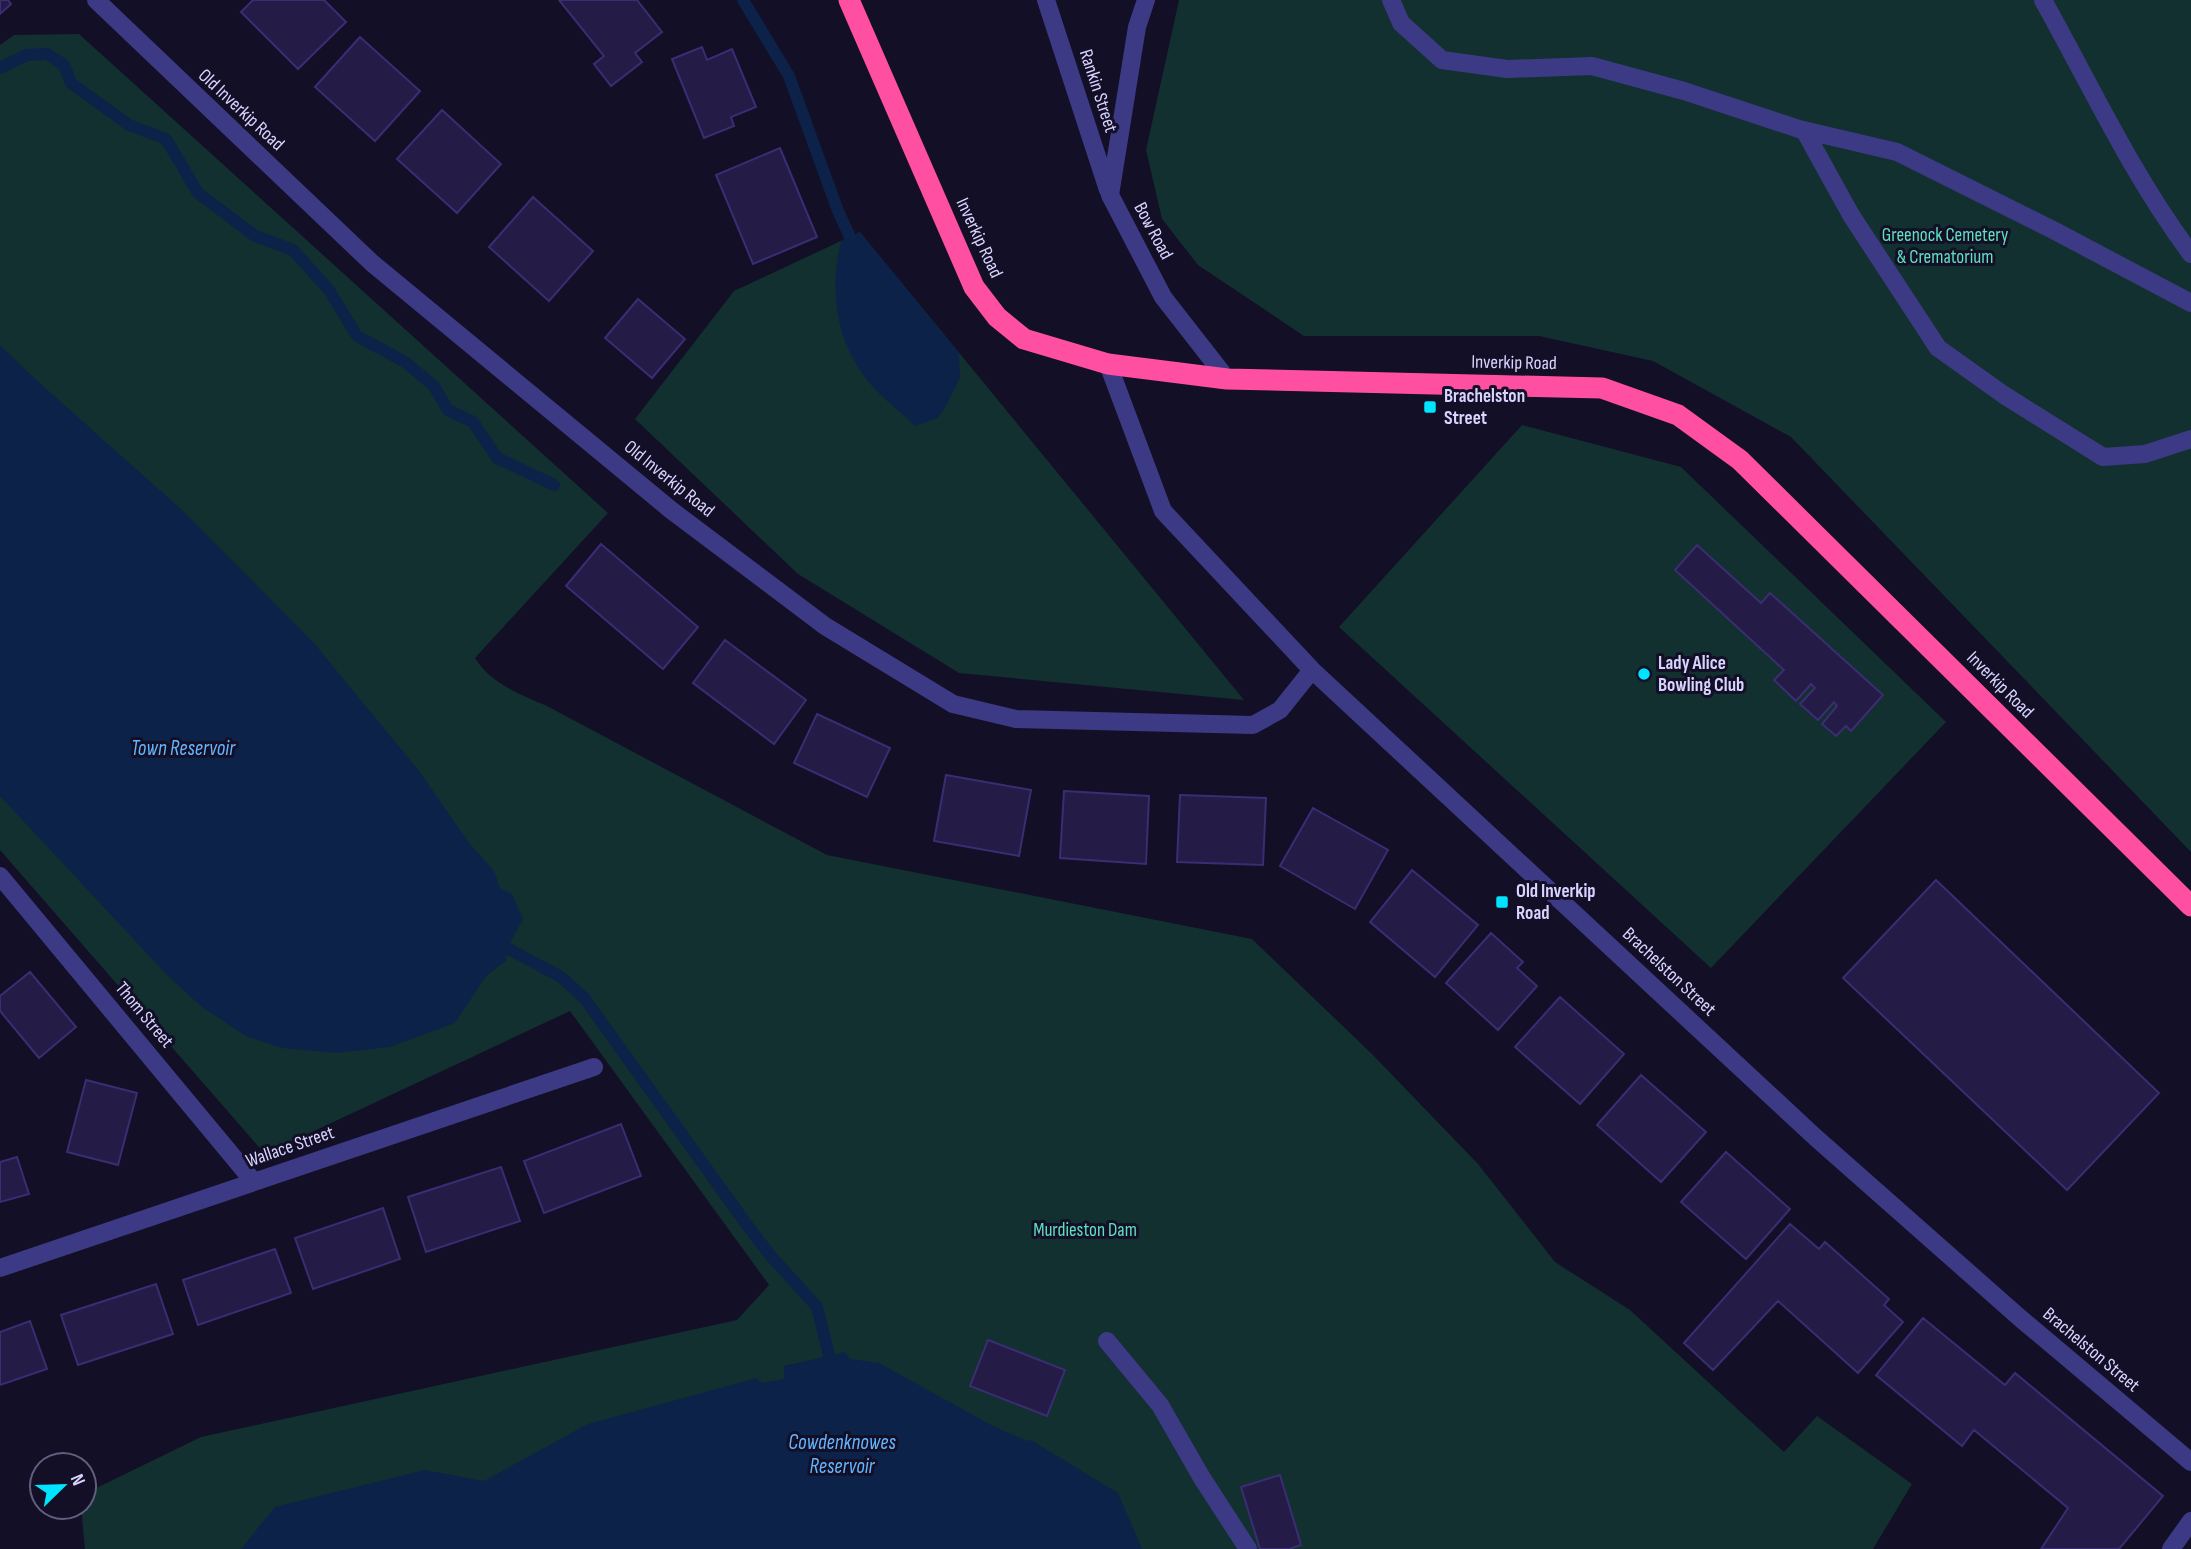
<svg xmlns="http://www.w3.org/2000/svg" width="2191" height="1549" font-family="'Sofia Sans Condensed',sans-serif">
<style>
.green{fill:#12302f}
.water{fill:#0c2248}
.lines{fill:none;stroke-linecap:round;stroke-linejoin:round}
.stream{stroke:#0c2248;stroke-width:12}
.building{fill:#241b47;stroke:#3b2d73;stroke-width:2}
.minor{stroke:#3d3a85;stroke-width:18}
.highway{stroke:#ff4fa3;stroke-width:21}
.poi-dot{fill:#00e5ff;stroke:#130f26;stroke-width:2.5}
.labels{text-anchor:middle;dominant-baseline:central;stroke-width:6;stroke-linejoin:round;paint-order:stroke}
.street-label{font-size:19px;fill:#d9d4ff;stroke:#130f26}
.park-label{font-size:19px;fill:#5fe0c0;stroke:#130f26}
.poi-label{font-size:19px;font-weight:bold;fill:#d9d4ff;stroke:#130f26;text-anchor:start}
.water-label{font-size:21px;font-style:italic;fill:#62b6ff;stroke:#130f26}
</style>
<rect width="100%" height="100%" fill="#130f26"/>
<path class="green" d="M1179 0H2191V852L1791 437 1653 361 1539 336H1304L1198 265 1162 219 1146 150Z
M79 34 608 513 475 658C491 684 520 694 547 706L827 855 1252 939 1372 1054 1478 1164 1555 1262 1630 1310 1784 1452 1817 1416 1912 1484 1873 1549H85L81 1507H84V1494L201 1437 737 1320 769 1285 570 1011 265 1154 0 850V45L14 35Z
M860 232 1244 700 959 673 798 574 635 419 734 291Z
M1522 425 1681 467 1946 722 1711 968 1339 627Z"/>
<path class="water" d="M860 232 959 353 960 378 946 406 938 418 915 426C902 413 887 402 875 389 837 348 828 294 841 241Z
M0 345 33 377 182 510 313 642 419 771 469 843 494 871 500 888 512 894 523 919 507 948 506 961 486 976 455 1023 390 1047 336 1053 282 1048 246 1036 202 1007 167 975 0 796Z
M845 1352 850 1359 879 1363 991 1425 1027 1441 1031 1440 1118 1493 1142 1549H241L275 1507 425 1470 484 1481 588 1424 757 1378 762 1383 784 1379V1366Z"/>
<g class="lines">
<path class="stream" d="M743 0 789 76 838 211 850 237
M0 68 27 55 47 54 64 65 71 83 129 125 166 139 198 193 255 236 293 250 329 290 357 336 405 362 434 386 448 410 473 422 497 458 554 485
M507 948 561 977 585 999 747 1225 770 1255 817 1307 829 1355"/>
</g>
<path class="building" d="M0 0H8L11 4 0 14Z
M253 0H324L346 22 298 69 241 12Z
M559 0H637L662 32 635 53 642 62 611 86 594 64 604 56Z
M360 37 420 91 375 141 315 87Z
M702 47 707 60 732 49 756 107 731 117 734 126 704 138 672 59Z
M442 110 501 164 457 213 397 159Z
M780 148 817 237 753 264 716 175Z
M533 197 593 251 549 301 489 247Z
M638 299 685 339 652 378 605 338Z
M601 544 698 627 663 669 566 586Z
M1697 545 1761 603 1770 593 1883 695 1851 731 1846 726 1836 736 1822 724 1837 706 1834 702 1818 720 1800 704 1815 688 1811 684 1796 701 1774 680 1784 670 1675 570Z
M725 640 806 700 774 744 693 683Z
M817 714 890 748 867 797 794 763Z
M946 775 1031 790 1019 856 934 841Z
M1064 791 1149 796 1146 864 1060 858Z
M1180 795 1266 798 1263 865 1177 862Z
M1313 808 1388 850 1355 909 1280 866Z
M1412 870 1478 925 1435 977 1370 922Z
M1936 880 2159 1093 2067 1190 1843 978Z
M1491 933 1523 962 1517 968 1537 986 1498 1030 1446 983Z
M30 972 76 1027 39 1058 0 1011V996Z
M1560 997 1624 1054 1580 1104 1515 1047Z
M1641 1075 1706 1132 1661 1182 1597 1125Z
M86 1080 137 1093 118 1165 67 1152Z
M621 1124 641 1176 544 1213 524 1161Z
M1726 1152 1790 1209 1746 1259 1681 1202Z
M17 1157 29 1194 0 1202V1162Z
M501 1167 520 1221 426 1252 408 1197Z
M383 1208 400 1259 313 1289 295 1238Z
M1790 1224 1819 1249 1825 1242 1889 1299 1884 1305 1903 1322 1858 1373 1778 1301 1713 1370 1684 1343Z
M275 1249 291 1293 198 1325 183 1280Z
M156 1284 173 1334 78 1365 61 1315Z
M1923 1318 2005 1385 2015 1373 2163 1496 2119 1549H2041L2068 1508 1974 1430 1962 1446 1876 1375Z
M30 1321 47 1369 0 1385V1332Z
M988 1340 1065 1370 1047 1416 970 1386Z
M1280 1475 1301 1545 1289 1549H1260L1241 1487Z"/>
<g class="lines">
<path class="minor" d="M96 0 372 263 671 510 825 626 953 704 1016 719 1253 725 1280 710 1312 670
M1046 0 1108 190
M1146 0 1137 27 1110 195 1163 297 1227 379
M1391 0 1401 23 1442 60 1507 69 1592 66 1684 91 1799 129 1897 152 2055 231 2191 303
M2043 0C2091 86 2132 175 2191 254
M1804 130 1851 215 1938 348 2004 395 2103 457 2145 454 2191 439
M1108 364 1163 511 1312 670 1815 1137 2020 1318 2191 1462
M0 876 254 1182
M0 1268 594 1067
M1107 1341 1160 1405 1202 1478 1248 1549
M2171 1549 2191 1521"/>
<path class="highway" d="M849 0 974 287 997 317 1024 339 1108 364 1227 379 1602 388 1678 415 1740 460 2191 906"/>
</g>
<g class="poi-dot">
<rect x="1423" y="400" width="14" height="14" rx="3.5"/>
<circle cx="1644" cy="674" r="7"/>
<rect x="1495" y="895" width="14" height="14" rx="3.5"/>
</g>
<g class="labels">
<g class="street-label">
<text transform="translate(1098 91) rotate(72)">Rankin Street</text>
<text transform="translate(241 110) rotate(43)">Old Inverkip Road</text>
<text transform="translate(1153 231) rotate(62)">Bow Road</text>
<text transform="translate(979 238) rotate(65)">Inverkip Road</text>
<text transform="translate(1514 363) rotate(1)">Inverkip Road</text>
<text transform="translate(669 479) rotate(39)">Old Inverkip Road</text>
<text transform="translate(2000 685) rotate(45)">Inverkip Road</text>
<text transform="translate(1669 972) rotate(43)">Brachelston Street</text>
<text transform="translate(144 1015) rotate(50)">Thom Street</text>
<text transform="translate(290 1147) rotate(-19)">Wallace Street</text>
<text transform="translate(2091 1350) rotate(40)">Brachelston Street</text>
</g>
<g class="park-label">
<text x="1945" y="235">Greenock Cemetery<tspan x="1945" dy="22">&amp; Crematorium</tspan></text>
<text x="1085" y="1230">Murdieston Dam</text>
</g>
<g class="poi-label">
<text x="1444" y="396">Brachelston<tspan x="1444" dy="22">Street</tspan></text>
<text x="1658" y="663">Lady Alice<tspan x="1658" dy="22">Bowling Club</tspan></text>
<text x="1516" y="891">Old Inverkip<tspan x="1516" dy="22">Road</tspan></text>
</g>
<g class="water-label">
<text x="183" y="748">Town Reservoir</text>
<text x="842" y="1442">Cowdenknowes<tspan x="842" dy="24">Reservoir</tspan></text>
</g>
</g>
<g transform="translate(63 1486) rotate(67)"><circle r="33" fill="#130f26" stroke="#625e7d" stroke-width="2"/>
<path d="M0-5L12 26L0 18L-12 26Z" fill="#00e5ff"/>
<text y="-10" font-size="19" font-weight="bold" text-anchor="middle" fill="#d9d4ff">N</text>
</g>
</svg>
